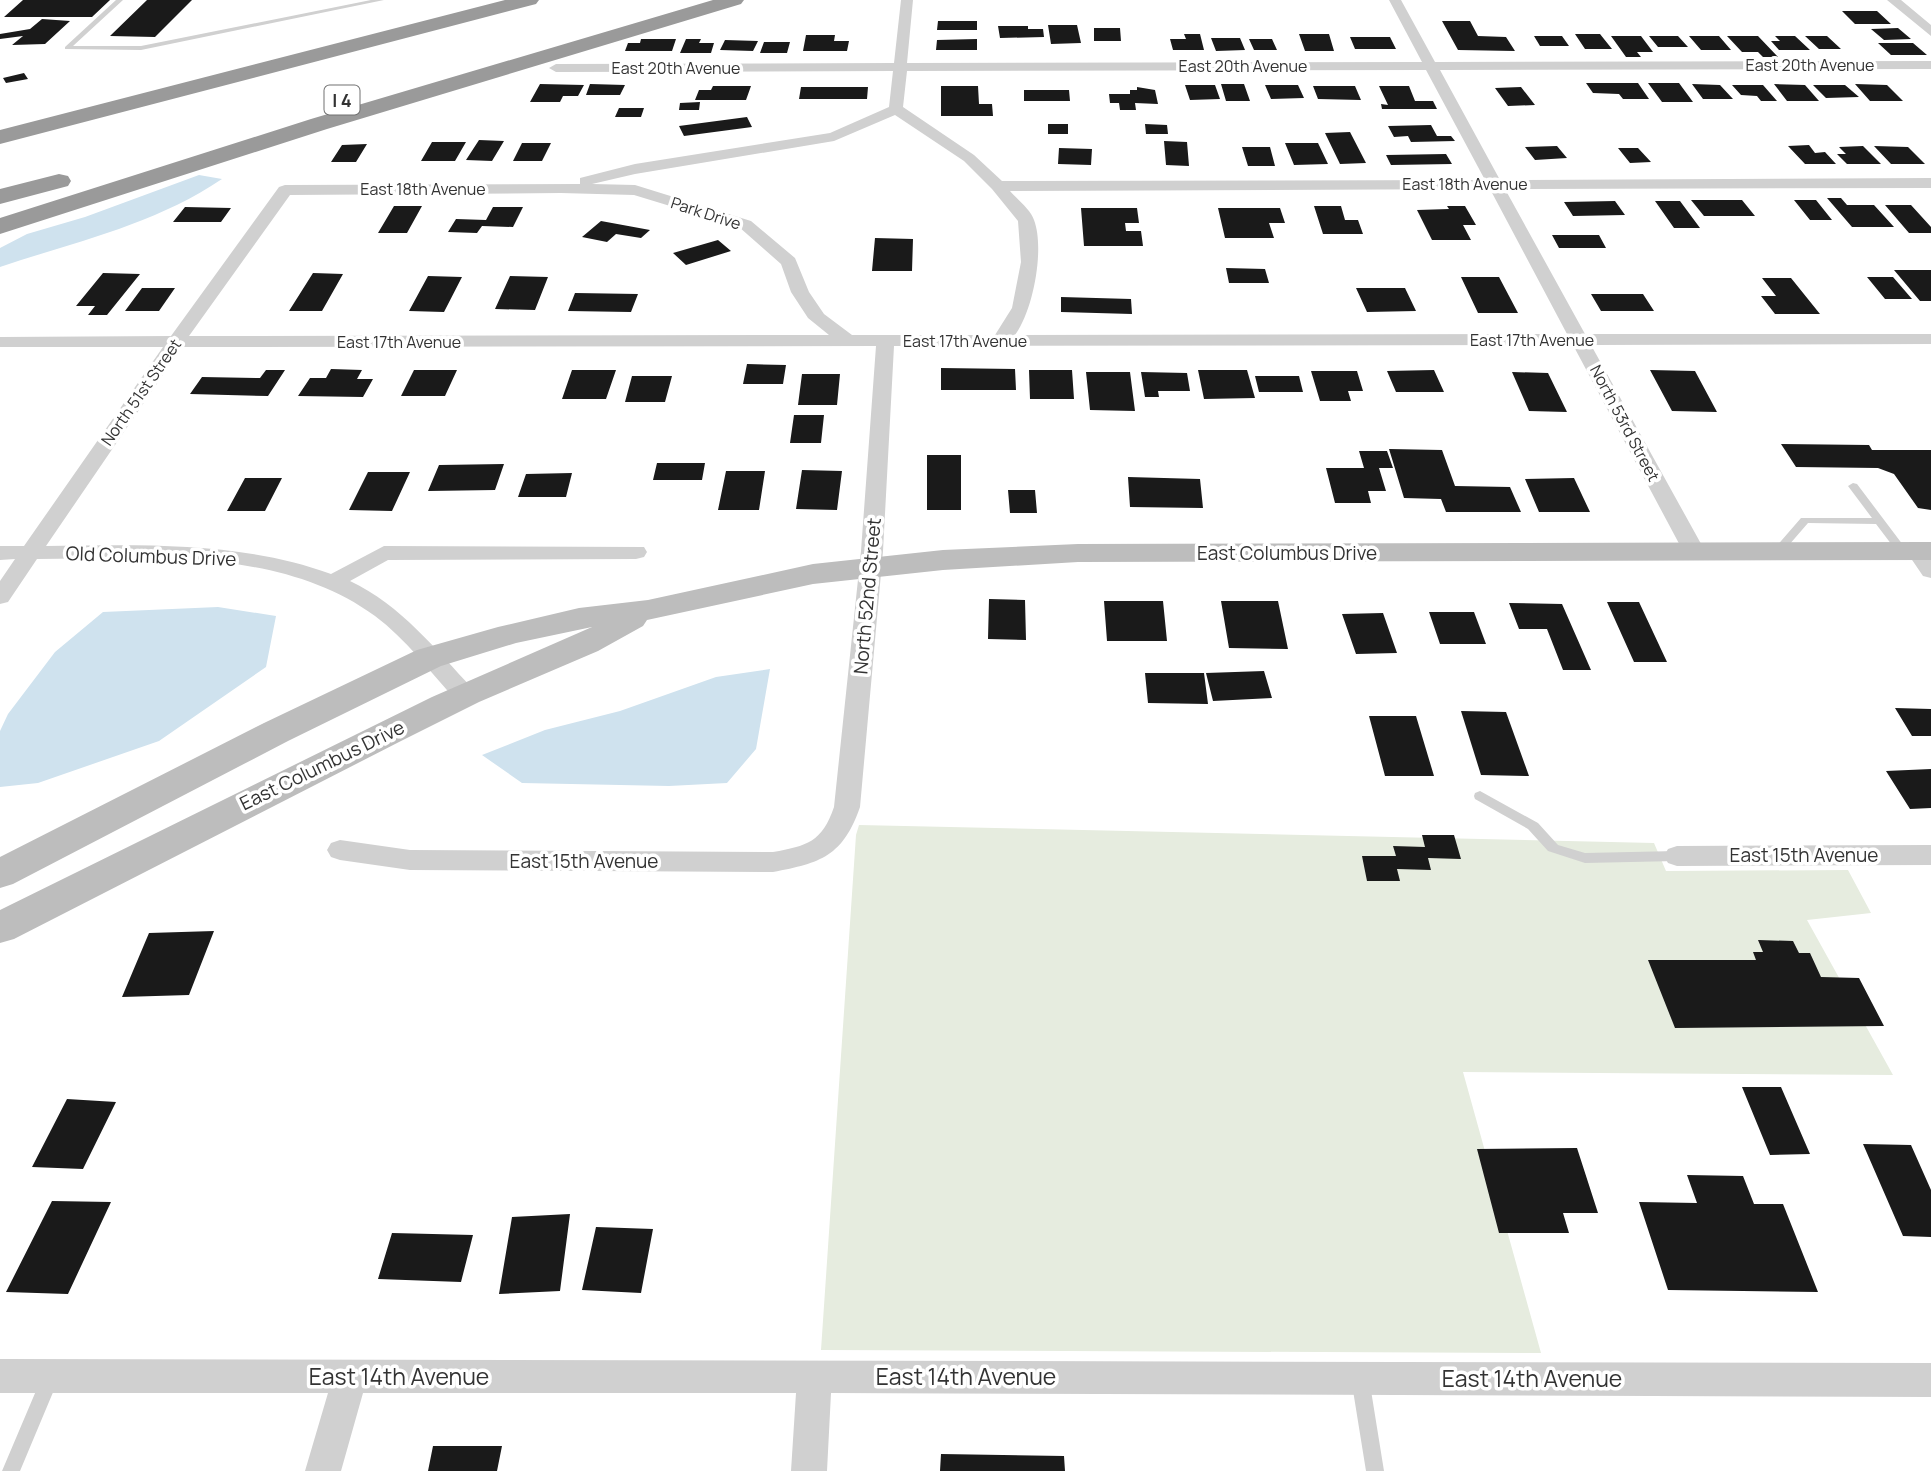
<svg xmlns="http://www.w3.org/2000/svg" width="1931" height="1471" font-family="Manrope,sans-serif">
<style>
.green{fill:#e6ecdf}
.water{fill:#cfe2ee}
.building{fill:#1a1a1a}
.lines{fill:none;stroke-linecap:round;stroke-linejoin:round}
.service{fill:#d0d0d0;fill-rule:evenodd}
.minor{fill:#d0d0d0;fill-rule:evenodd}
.secondary{fill:#bdbdbd;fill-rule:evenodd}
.motorway{fill:#9a9a9a;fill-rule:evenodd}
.labels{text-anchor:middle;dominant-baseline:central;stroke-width:7;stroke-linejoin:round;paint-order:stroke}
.far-street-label{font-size:16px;fill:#333;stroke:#fff}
.shield{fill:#fff;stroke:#707070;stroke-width:2}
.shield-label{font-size:18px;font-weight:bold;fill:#333}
.street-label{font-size:19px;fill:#333;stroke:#fff}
.near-street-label{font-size:23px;fill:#333;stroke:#fff}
</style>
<rect width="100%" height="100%" fill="#fff"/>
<path class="green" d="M859 825 1654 843 1666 871 1848 870 1871 913 1807 920 1893 1075 1463 1072 1541 1353 821 1350 856 835Z"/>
<path class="water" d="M199 175 222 179C154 225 77 241 0 267V248L27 234 85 217Z
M218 607 276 616 266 667 159 741 38 783 0 787V731L8 714 55 652 103 612Z
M770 669 756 749 727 783 669 786 522 783 482 755 545 730 620 711 716 677Z"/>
<path class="building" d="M23 0H110L92 17H4Z
M147 0H192L155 37 110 36Z
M1842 11H1877L1891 24H1855Z
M42 19 70 21 45 44 12 45 23 36 0 39V34L30 29Z
M938 21H977V30H937Z
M1442 21H1470L1478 36 1506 37 1515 51 1458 50Z
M1048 25H1077L1081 43 1051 44Z
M998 26H1028V29H1043L1044 37 1000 38Z
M1094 28H1120L1121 41H1094Z
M1898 28 1911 39 1884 40 1871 29Z
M1184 34H1200L1204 50H1173L1170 39H1186Z
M1299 34H1329L1334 51H1305Z
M1575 34H1600L1612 49H1585Z
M806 35H835L834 41H849L847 51H803Z
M1534 36H1562L1569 46H1540Z
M1611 36H1641L1653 52H1637L1641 57H1626Z
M1649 36H1678L1688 47H1658Z
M1689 36H1719L1731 50H1701Z
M1727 36H1758L1778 57H1763L1758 52H1742Z
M1775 36H1795L1810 50H1779L1771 41H1780Z
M1805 36H1827L1841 49H1819Z
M1350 37H1390L1396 49H1355Z
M1211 38H1240L1245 50 1216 51Z
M641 39H676L672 51H625L628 43H640Z
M686 39H701L699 43H714L711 53H680Z
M977 39V50H936L937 40Z
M1249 39H1272L1277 50H1254Z
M725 40 758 41 753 51 720 50Z
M764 42H790L787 53H760Z
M1878 43H1913L1927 55H1891Z
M24 73 28 79 6 83 3 78Z
M1586 83H1638L1649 99H1623L1619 94 1593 93Z
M1648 83H1679L1693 102H1662Z
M540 84 584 85 578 96H563L560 102H530Z
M590 84 625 85 620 95H586Z
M1221 84H1244L1250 101H1226Z
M1692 84 1720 85 1733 99H1703Z
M1774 84 1805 85 1819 101H1787Z
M1855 84 1887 85 1903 101H1870Z
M1185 85H1215L1220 99 1190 100Z
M1265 85H1298L1304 98 1271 99Z
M1732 85H1763L1777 101H1761L1757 96 1741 95Z
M1813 85H1845L1859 97 1826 98Z
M713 86H751L746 100H695L699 90H711Z
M941 86H978L979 104H992L993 116H941Z
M1313 86H1355L1361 100 1318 99Z
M1379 86H1409L1415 101H1433L1437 109H1382L1381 104 1388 105Z
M801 87H868L867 99H799Z
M1137 87 1155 90 1158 104 1135 103 1136 110H1120L1119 103H1110L1109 94H1130V90H1137Z
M1521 87 1535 105 1508 106 1495 88Z
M1024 90H1069L1070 101H1024Z
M700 102 699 110H679L680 103Z
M619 108H644L641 117H615Z
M747 117 752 127 684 136 679 126Z
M1048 124H1068V134H1048Z
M1145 124 1167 125 1168 134H1146Z
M1431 125 1437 136H1451L1455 141 1411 142 1408 136 1394 137 1388 126Z
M1350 132 1366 163 1340 164 1325 133Z
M479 140 504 141 492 161 466 160Z
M1164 141 1187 142 1189 166 1166 165Z
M432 142H466L455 161H421Z
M522 143H551L542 161H513Z
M1285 143H1318L1328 164 1294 165Z
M367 144 356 162H331L342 145Z
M1809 145 1815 153 1825 152 1836 164H1805L1788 146Z
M1557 146 1567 158 1535 160 1525 147Z
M1863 146 1881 164H1847L1837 154H1846L1839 147Z
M1874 146 1908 147 1925 164H1891Z
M1242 147H1270L1275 166H1248Z
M1059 148 1092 149 1091 165 1058 164Z
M1618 148H1638L1651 162 1630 163Z
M1446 154 1452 164 1391 165 1386 155Z
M1827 198H1841L1847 205H1874L1894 227H1852Z
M1691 200H1742L1755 216H1704Z
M1794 200H1816L1832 220H1810Z
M1615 201 1625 215 1573 216 1564 202Z
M1655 201H1680L1700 228H1674Z
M1885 205H1911L1931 227V233H1909Z
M394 206H422L407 233H378Z
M1314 206H1341L1345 220H1358L1363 234H1323Z
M1447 206H1465L1476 225H1463L1471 240H1432L1417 210 1449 209Z
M185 207 231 208 221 222H173Z
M493 207H523L513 227 482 226 477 233 448 232 456 219 486 220Z
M1081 208H1137L1139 223H1125L1126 231H1141L1143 246H1084Z
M1218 208H1280L1285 223H1269L1274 238H1225Z
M601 221 650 230 641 238 616 234 607 242 582 237Z
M1552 235H1599L1606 248H1559Z
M875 238 913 239 912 271H872Z
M718 240 731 251 686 265 673 253Z
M1226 268 1265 269 1269 283H1229Z
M1894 270H1931V301H1920Z
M103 273 140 274 107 315H88L95 306H76Z
M313 273 343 274 322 311H289Z
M428 276 462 277 444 312 409 311Z
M510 276 548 277 535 310 495 309Z
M1461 277H1499L1518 313H1478Z
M1867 277H1893L1912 299H1885Z
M1762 278H1791L1820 314H1775L1761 296H1776Z
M142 288H175L159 311H125Z
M1356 288H1405L1416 311 1367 312Z
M575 293 638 294 631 312 568 311Z
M1591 294H1643L1654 311H1601Z
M1061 297 1131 299 1132 314 1061 312Z
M747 364 786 365 783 384H743Z
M941 368 1015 369 1016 390H941Z
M331 369 362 370 357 379H373L363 397 298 396 310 378H326Z
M266 370H285L268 396 190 394 202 377 260 378Z
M414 370H457L445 396H401Z
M572 370H616L606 399H562Z
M1029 370H1072L1074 399H1030Z
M1198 370H1247L1255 398 1204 399Z
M1434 370 1444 392H1396L1387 371Z
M1650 370 1695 371 1717 412 1672 411Z
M1311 371H1357L1363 391H1348L1351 401H1320Z
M1086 372H1130L1135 411 1090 410Z
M1141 372 1187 373 1190 391H1158L1159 397H1145Z
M1512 372 1548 373 1567 412 1529 411Z
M802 374H840L837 405H798Z
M632 376H672L665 402H625Z
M1255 376H1299L1303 392H1259Z
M794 415H824L821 443H790Z
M1781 444 1869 445 1872 450H1931V510L1918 508 1894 474 1878 468 1796 467Z
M1389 449 1442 450 1455 486 1510 487 1521 512H1446L1441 499 1404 498Z
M1359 451H1387L1393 468H1379L1386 491H1368L1371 503H1335L1326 468H1364Z
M927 455H961V510H927Z
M657 463H705L702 480H653Z
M504 464 495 490 428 491 439 465Z
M802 470 842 471 837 510 796 509Z
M726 471H765L759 510H718Z
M368 472H410L392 511 349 510Z
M572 473 566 497H518L526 474Z
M1128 477 1200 479 1203 508 1130 507Z
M245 478H282L265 511H227Z
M1574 478 1590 512H1539L1525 479Z
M1008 490H1035L1037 513H1010Z
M989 599 1025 600 1026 640 988 639Z
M1104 601H1163L1167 641H1107Z
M1221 601H1278L1288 649 1229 648Z
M1607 602H1639L1667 662H1634Z
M1509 603 1562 604 1591 670H1563L1547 629H1519Z
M1429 612H1474L1486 644H1440Z
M1383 613 1397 653 1356 654 1342 614Z
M1264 671 1272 698 1213 701 1206 673Z
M1145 673H1204L1208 704 1148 703Z
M1895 708 1931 709V736H1912Z
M1461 711 1506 712 1529 776 1481 775Z
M1369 716H1416L1434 776H1385Z
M1931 769V808L1910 809 1886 771Z
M1422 835H1454L1461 859 1428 858 1431 870 1397 869 1400 881H1367L1362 856H1396L1393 846 1425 847Z
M214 931 189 995 122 997 149 933Z
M1758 940 1793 941 1799 953H1810L1821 977 1859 978 1884 1026 1675 1028 1648 960H1756L1753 952H1763Z
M1742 1087H1781L1810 1154 1770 1155Z
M67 1099 116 1102 83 1169 32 1167Z
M1863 1144 1911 1145 1931 1190V1237L1903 1236Z
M1577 1148 1598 1213H1563L1569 1233H1499L1477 1149Z
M1687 1175 1743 1176 1754 1204H1783L1818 1292 1668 1290 1639 1202 1697 1203Z
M52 1201 111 1202 68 1294 6 1292Z
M570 1214 560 1291 499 1294 512 1217Z
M596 1227 653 1229 641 1293 582 1290Z
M392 1233 473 1235 461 1282 378 1279Z
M433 1446H502L497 1471H428Z
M941 1454 1064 1456 1065 1471H940Z"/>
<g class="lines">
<path class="service" d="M116 0H123L73 46H141L371 0H384L141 50 65 49V47Z
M1853 483 1857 484 1906 549 1907 551 1906 553H1898L1876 524 1808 523 1782 553H1774L1773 551 1774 549 1801 518H1872L1848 486Z
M1480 791 1538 823 1558 845 1585 853 1677 851 1682 852 1684 856 1682 860 1677 861 1585 863 1548 851 1528 829 1475 799 1474 796 1475 793Z
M50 1369 56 1372 59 1378 20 1471H2L44 1372Z
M1360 1369 1366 1372 1369 1378 1384 1471H1366L1351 1378 1354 1372Z"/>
<path class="minor" d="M901 0H913L907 63 1422 62 1389 0H1401L1435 62 1931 61V69L1440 70 1500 180 1931 178V188L1505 189 1585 334H1931V344L1591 345 1705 551 1702 556H1686L1683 551 1573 345 894 346 883 551 860 807C843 856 821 863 773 872L410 870 340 860 331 857 327 850 331 843 340 840 410 850 773 852C807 846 822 842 834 807L861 551 876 346 182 347 46 546C141 545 240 541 331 574L384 546 644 547 647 552 644 557 636 559 388 560 350 581C401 605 436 650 473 689L477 695 473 701 465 703 457 701C430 672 406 639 375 616 280 547 148 558 37 559L8 602 0 604V581L15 559 0 560V546H24L163 347H0V337L171 336 279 187 285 185 580 184V178L635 164 830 133 889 107 893 71 556 72 549 68 556 64 894 63ZM1426 70 1485 180 1002 181 974 155 903 107 907 71ZM895 115 964 161 992 189 1018 221 1021 262 1012 308 995 335H852L824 314 809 292 795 258 751 221 635 185 592 184 635 174 834 141ZM1490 189 1567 334 1015 335C1033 311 1045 249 1034 220 1031 210 1017 199 1010 191ZM561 193 634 195 739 227 781 264 791 292 808 318 829 335 189 336 290 195Z
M1887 0H1901L1931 25V36Z
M1917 544 1925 546 1931 555V578L1923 576 1906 551 1909 546Z
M1931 845V865L1677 866 1668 863 1664 856 1668 849 1677 846Z
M0 1359 1931 1363V1397L831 1393 827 1471H791L796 1393H363L341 1471H305L328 1393H0Z"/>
<path class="secondary" d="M1931 542V560L1078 562 943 570 813 584 647 620 643 626 598 651 479 702 401 741 14 939 0 943V910L432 697 592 627 516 643 441 666 288 741 13 884 0 888V857L264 723 417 650 498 627 579 608 648 600 813 564 943 550 1078 544Z"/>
<path class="motorway" d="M505 0H539L536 4 0 144V130Z
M713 0H744L741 4 327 129 0 234V218L311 119Z
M59 174 68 176 71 181 68 186 0 204V189Z"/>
</g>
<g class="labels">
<g class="far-street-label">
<text x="1810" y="65">East 20th Avenue</text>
<text x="1243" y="66">East 20th Avenue</text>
<text x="676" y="68">East 20th Avenue</text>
<text x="1465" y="184">East 18th Avenue</text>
<text x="423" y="189">East 18th Avenue</text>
<text transform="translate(706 213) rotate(18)">Park Drive</text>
<text x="1532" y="340">East 17th Avenue</text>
<text x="965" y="341">East 17th Avenue</text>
<text x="399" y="342">East 17th Avenue</text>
<text transform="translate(141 392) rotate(-55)">North 51st Street</text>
<text transform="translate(1625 423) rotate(62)">North 53rd Street</text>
</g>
<rect class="shield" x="324.5" y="85.5" width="35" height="29" rx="5"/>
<g class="shield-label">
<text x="342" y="100">I 4</text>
</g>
<g class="street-label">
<text x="1287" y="553">East Columbus Drive</text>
<text transform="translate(151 556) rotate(2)">Old Columbus Drive</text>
<text transform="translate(867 596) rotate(-85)">North 52nd Street</text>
<text transform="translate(322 765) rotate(-26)">East Columbus Drive</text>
<text x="1804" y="855">East 15th Avenue</text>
<text x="584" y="861">East 15th Avenue</text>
</g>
<g class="near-street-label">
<text x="399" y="1376">East 14th Avenue</text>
<text x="966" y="1376">East 14th Avenue</text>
<text x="1532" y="1378">East 14th Avenue</text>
</g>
</g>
</svg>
